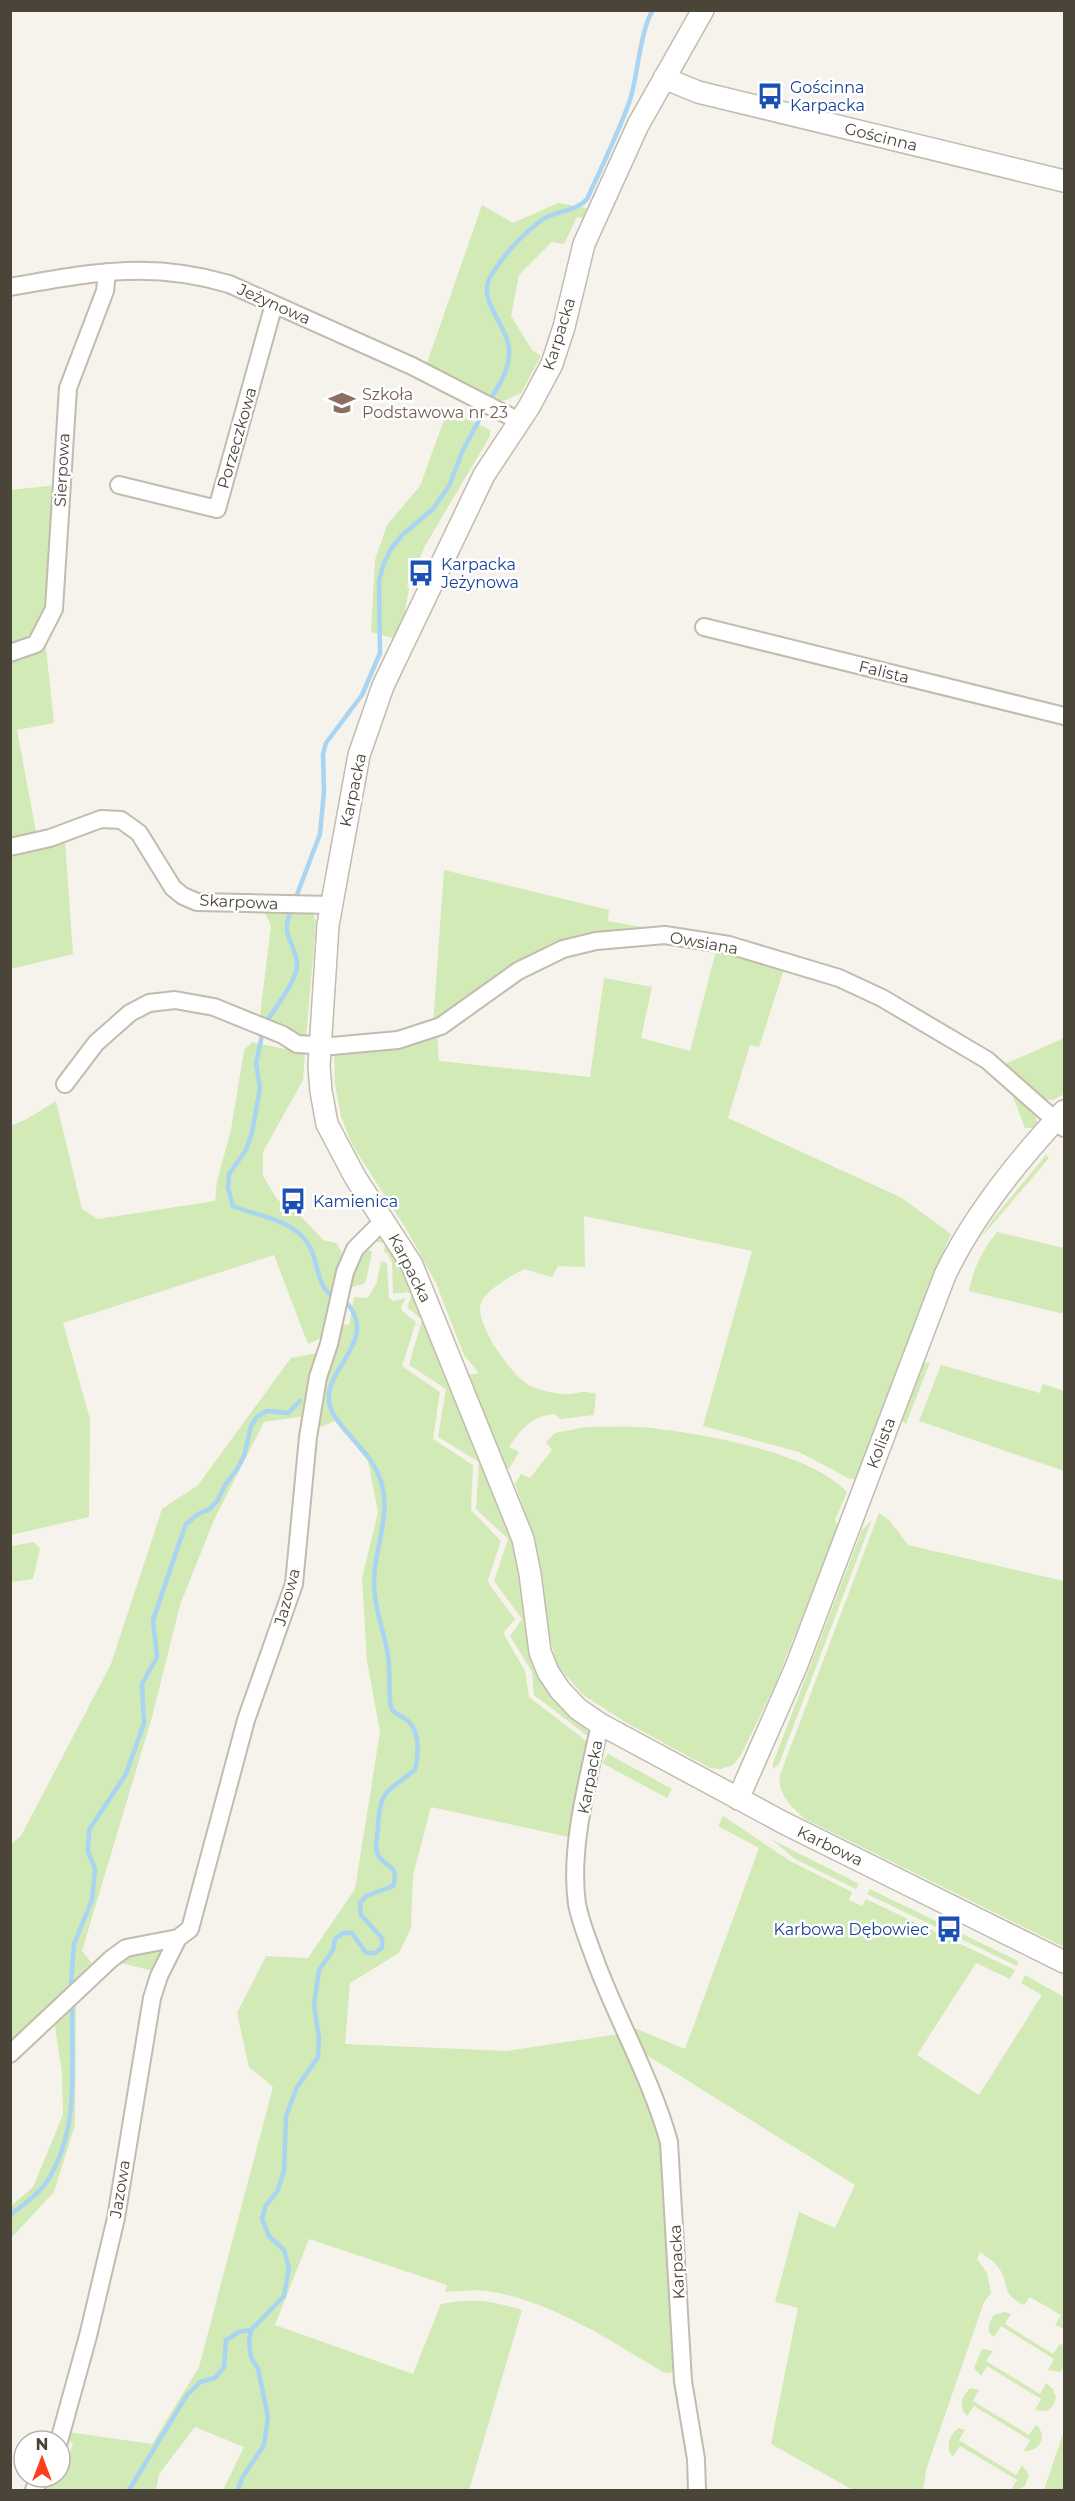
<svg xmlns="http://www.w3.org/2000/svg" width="1075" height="2501" font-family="Montserrat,sans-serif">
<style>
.green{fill:#d2eab5}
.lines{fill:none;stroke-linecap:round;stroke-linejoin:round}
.stream{stroke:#a9d4f2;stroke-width:4.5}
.minor-casing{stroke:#c2bbae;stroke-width:20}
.tertiary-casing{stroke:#c2bbae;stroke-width:24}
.minor{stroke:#fff;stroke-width:16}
.tertiary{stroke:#fff;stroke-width:21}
.labels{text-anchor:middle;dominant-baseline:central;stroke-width:5;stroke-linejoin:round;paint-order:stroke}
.transit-label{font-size:16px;fill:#164399;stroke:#fff;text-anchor:start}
.street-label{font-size:16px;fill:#4b4439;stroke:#fff}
.education-label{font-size:16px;fill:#785e54;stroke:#fff;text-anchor:start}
</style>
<rect width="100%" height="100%" fill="#f6f3ec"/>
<path class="green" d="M558 203 587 208 583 218 577 217 564 244 552 242 519 275 511 316 532 350 541 356 521 393 506 400 499 401 426 366 482 205 513 223Z
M448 409 490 430V436L425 546 407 586 409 588 404 617 393 638 371 632 375 560 387 525 420 486Z
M58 485 50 608 40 632 10 649V490Z
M45 639 54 723 17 730 36 832 11 838 10 657Z
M65 841 73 954 11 969V857Z
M444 870 609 910 608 921 652 929 590 937 433 1025Z
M264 910 313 913 316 922 306 1039 253 1020 260 1016 271 926Z
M717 947 785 966 759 1047 750 1045 728 1118 902 1198 951 1234 927 1289 857 1479H850L799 1452 703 1426 752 1251 584 1216 585 1267 558 1266 552 1277 524 1269C512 1276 487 1289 481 1303 473 1322 514 1380 532 1387 541 1390 555 1394 564 1394 579 1395 577 1389 596 1394L594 1415 560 1419 555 1414C531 1416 522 1428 509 1447L519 1452 509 1469 505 1468 468 1375 479 1373 464 1355 436 1283 408 1232 353 1146 341 1117 335 1084 334 1051 437 1033 439 1061 590 1077 604 978 652 987 641 1038 690 1051Z
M1064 1038V1094L1053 1100 1045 1099 1003 1065Z
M252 1042 305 1053 303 1080 263 1152V1176L277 1199 287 1208 298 1213 323 1240 336 1243 342 1252 328 1324 321 1338 308 1344 274 1255 63 1323 90 1419 89 1517 11 1535V1126L27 1119 56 1101 82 1209 98 1219 215 1201 217 1181 231 1130 244 1050Z
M1012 1094 1035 1113 1037 1123 1033 1128H1025Z
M1046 1155 1049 1158 980 1239 993 1219Z
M997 1232 1064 1248V1314L969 1291C973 1268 983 1250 997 1232Z
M377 1239 385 1240 405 1271 513 1538 519 1563 528 1644 537 1671 586 1727 589 1737 534 1695 532 1672 510 1636 522 1619 494 1581 508 1539 476 1509 479 1462 438 1437 446 1389 409 1365 422 1320 407 1307 412 1294 407 1292 393 1294 392 1263 387 1253 384 1252 385 1243 371 1241Z
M365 1247 372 1252 366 1281 364 1284 349 1288 351 1275Z
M381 1261 387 1263 389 1298 393 1301 406 1298 401 1307 402 1311 416 1322 402 1366 440 1392 433 1439 473 1465 471 1510 501 1541 488 1580 489 1584 515 1619 504 1632 505 1636 525 1671 529 1697 589 1743 573 1838 431 1807 413 1875 411 1928 399 1953 350 1983 345 2044 507 2051 619 2034 665 2145 677 2367 670 2373 663 2372C607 2339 552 2301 487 2291 474 2289 459 2291 445 2292L447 2285 309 2239 275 2325 413 2374 441 2304C475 2298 488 2300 522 2310L469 2490H223L244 2447 195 2427 159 2474 156 2490H38L46 2477H60V2458L69 2454 73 2444 66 2437 67 2432 152 2444 199 2367 273 2087 249 2067 237 2013 266 1956 308 1958 355 1889 380 1732 367 1661 362 1578 378 1512 368 1461 335 1421 314 1430 324 1381 341 1324 349 1325 354 1297 368 1298 377 1282Z
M317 1353 319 1358 306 1416 264 1422 214 1520 180 1605 152 1717 82 1951 95 1967 11 2047V1844L21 1836 111 1664 162 1509 198 1485 291 1358Z
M930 1362 906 1424 900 1418 922 1364Z
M941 1365 1040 1393 1043 1384 1064 1391V1471L919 1421Z
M586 1427C603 1427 620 1426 637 1427 693 1431 809 1451 847 1492L835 1520 838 1526 775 1685 741 1755 733 1765 721 1769 710 1768 627 1723 583 1695 557 1665 547 1627 543 1581 535 1540 515 1484 521 1474 530 1478 552 1450 546 1442 555 1433Z
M879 1513 890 1521 908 1545 1064 1581V1947L805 1819C792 1807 777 1795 780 1775Z
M872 1520 779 1764 773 1769V1763L862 1530Z
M34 1542 40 1549 33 1579 11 1582V1546Z
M608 1754 672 1789 667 1798 602 1763Z
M723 1816 790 1861 852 1892 849 1900 862 1906 866 1899 1015 1970 1010 1979 976 1963 917 2055 979 2095 1042 1995 1021 1983 1025 1975 1064 1997V2329L1055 2325 1061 2315 1030 2297 1024 2305C999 2293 1011 2284 998 2267 994 2261 985 2256 980 2252L977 2259 987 2273 991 2293 984 2302 926 2470 923 2490H853L771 2444 798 2308 775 2302 799 2212 835 2228 855 2185 642 2052 627 2025 685 2049 759 1848 718 1826Z
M771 1839 859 1884 856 1889 795 1859Z
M870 1889 1018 1961 1017 1966 867 1894Z
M168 1948 157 1972 113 1961 128 1951Z
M76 1998 75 2125 54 2192 11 2238V2206L33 2187 63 2115 62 2074 54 2020Z
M1005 2312 1011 2314 1005 2324 1053 2354 1060 2344 1063 2345 1064 2369 1059 2372 1048 2370 1054 2359 1001 2326 994 2337 990 2334C987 2326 990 2321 994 2315Z
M984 2349 993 2351 986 2361 1040 2394 1046 2383 1053 2389 1056 2397 1053 2406 1047 2411 1035 2410 1041 2399 987 2366 981 2376 974 2368 981 2351Z
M971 2388 979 2390 973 2401 1029 2435 1036 2425C1049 2436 1039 2452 1024 2451L1030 2440 974 2406 967 2416C958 2408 962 2394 971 2388Z
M959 2428 965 2430 959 2440 1016 2475 1022 2465 1029 2475 1025 2486 1018 2490H1011L1017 2480 960 2446 953 2456 951 2455C946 2446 950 2433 959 2428Z
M1064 2431V2490H1044Z"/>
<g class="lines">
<path class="stream" d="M489 402C498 386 510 370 509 351 509 325 474 299 492 274 504 255 523 233 542 220 556 210 576 212 587 199 602 166 618 134 630 100 638 75 640 30 653 10
M295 900 320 834 324 791 323 754 326 743 362 695 380 653 379 581 384 563 391 549 402 535 433 509 449 486 463 450 485 409
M266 1023C274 1008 296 983 297 966 297 941 278 939 292 908
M263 1031 256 1063 260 1088 252 1133 246 1150 229 1174 228 1188 233 1206C257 1216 291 1219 307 1242 320 1260 314 1286 335 1298
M71 1983 74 1944 92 1900 95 1869 88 1852 89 1830 126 1774 144 1723 142 1684 157 1657 153 1620 181 1538 186 1524 198 1514 210 1509 218 1500 225 1485 237 1469 244 1456 251 1426 257 1417 267 1411 288 1413 300 1401
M10 2215C23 2205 39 2194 48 2180 81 2127 71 2062 72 2003
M129 2490 187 2395 200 2382 215 2378 224 2367 226 2340 239 2332 251 2330 284 2296 289 2268 284 2250 269 2236 262 2219 266 2205 277 2192 284 2171 286 2116 297 2087 318 2057 319 2038 314 2005 319 1970 333 1950 335 1939 343 1933H352L366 1953H375L382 1948V1938L361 1915 360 1903 366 1896 393 1886C401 1862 382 1869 377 1852 375 1846 377 1836 378 1829 379 1790 387 1792 415 1770 418 1755 421 1735 409 1722 402 1714 390 1715 390 1701 389 1685 390 1671 388 1655 384 1631 374 1608 374 1584 373 1552 391 1517 382 1485 374 1454 350 1441 334 1415 311 1379 371 1350 354 1314 351 1308 349 1304 343 1301
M238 2490 242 2478 264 2445 268 2417 258 2369 251 2357 249 2341 251 2330"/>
<g class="minor-casing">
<path id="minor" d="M10 287C90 273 149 260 229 284L412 366 519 421
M119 485 217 509 274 304
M704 627 1064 716
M10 653 36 644 54 609 68 388 105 291 107 272
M10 847 50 838 101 819 121 820 139 833 173 888 183 896 197 902 331 905
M65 1084 96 1043 130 1013 149 1003 175 1000 214 1007 283 1035 297 1044 332 1046 398 1040 441 1026 518 971 563 949 596 941 665 935 729 945 839 978 882 998 987 1060 1064 1128
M600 1724C588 1780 569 1848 577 1904 581 1925 590 1945 597 1965 620 2025 652 2081 669 2142L683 2381 696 2459 697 2490
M10 2054 111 1959 126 1948 178 1938 190 1929 246 1720 294 1584 308 1437 318 1377 329 1344 345 1272 355 1249 384 1220
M59 2441 88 2336 116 2218 152 1998 159 1976 178 1938
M34 2490 41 2477"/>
</g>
<g class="tertiary-casing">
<path id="tertiary" d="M703 10 638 125 584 244 564 327 552 364 529 407 484 475 383 686 359 755 328 925 319 1066 321 1091 327 1124 355 1177 412 1265 523 1539 530 1574 540 1652 548 1672 560 1690 578 1709 600 1724 784 1823 1064 1962
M664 78 698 92 1064 181
M738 1799 796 1667 945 1275C973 1216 1019 1159 1064 1111"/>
</g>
<use href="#minor" class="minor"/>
<use href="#tertiary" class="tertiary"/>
</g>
<defs>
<g id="bus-bare" transform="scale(2.07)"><path d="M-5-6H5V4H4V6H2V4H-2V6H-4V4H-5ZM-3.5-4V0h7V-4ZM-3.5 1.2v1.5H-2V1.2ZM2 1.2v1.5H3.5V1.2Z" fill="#1a4fb4" stroke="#fff" stroke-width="2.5" paint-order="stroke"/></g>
<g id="school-bare" transform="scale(2.07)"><path d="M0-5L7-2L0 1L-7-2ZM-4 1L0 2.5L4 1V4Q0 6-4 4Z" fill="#8d6e63" stroke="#fff" stroke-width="2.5" paint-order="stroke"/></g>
</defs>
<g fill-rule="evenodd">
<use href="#bus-bare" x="770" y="96"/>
<use href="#school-bare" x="342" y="403"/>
<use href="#bus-bare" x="421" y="573"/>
<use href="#bus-bare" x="293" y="1201"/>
<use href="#bus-bare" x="949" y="1929"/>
</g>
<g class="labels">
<g class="transit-label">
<text x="790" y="87">Gościnna<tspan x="790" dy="18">Karpacka</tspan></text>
<text x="441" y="564">Karpacka<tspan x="441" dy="18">Jeżynowa</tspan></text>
<text x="313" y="1201">Kamienica</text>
<text x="929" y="1929" text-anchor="end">Karbowa Dębowiec</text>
</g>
<g class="street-label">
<text transform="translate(881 137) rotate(14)">Gościnna</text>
<text transform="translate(274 304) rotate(24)">Jeżynowa</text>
<text transform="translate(559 334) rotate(-73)">Karpacka</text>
<text transform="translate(237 438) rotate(-74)">Porzeczkowa</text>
<text transform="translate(62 470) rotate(-87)">Sierpowa</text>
<text transform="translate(884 672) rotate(14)">Falista</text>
<text transform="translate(353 790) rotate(-78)">Karpacka</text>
<text transform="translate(239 902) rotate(3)">Skarpowa</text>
<text transform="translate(704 943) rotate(10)">Owsiana</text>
<text transform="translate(410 1268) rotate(63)">Karpacka</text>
<text transform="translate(881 1443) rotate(-69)">Kolista</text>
<text transform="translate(287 1597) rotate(-75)">Jazowa</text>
<text transform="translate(590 1777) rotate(-79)">Karpacka</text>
<text transform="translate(830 1846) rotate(26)">Karbowa</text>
<text transform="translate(120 2189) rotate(-81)">Jazowa</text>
<text transform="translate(677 2262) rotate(-93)">Karpacka</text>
</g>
<g class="education-label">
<text x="362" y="394">Szkoła<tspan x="362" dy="18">Podstawowa nr 23</tspan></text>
</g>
</g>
<rect width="1075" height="2501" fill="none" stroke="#4b4439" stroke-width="24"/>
<g transform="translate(42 2459)"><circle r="28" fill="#ffffff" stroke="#b7b4b0" stroke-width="1.5"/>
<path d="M0-4.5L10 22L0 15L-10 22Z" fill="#fc3f1d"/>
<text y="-9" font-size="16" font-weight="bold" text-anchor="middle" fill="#4b4439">N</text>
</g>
</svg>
